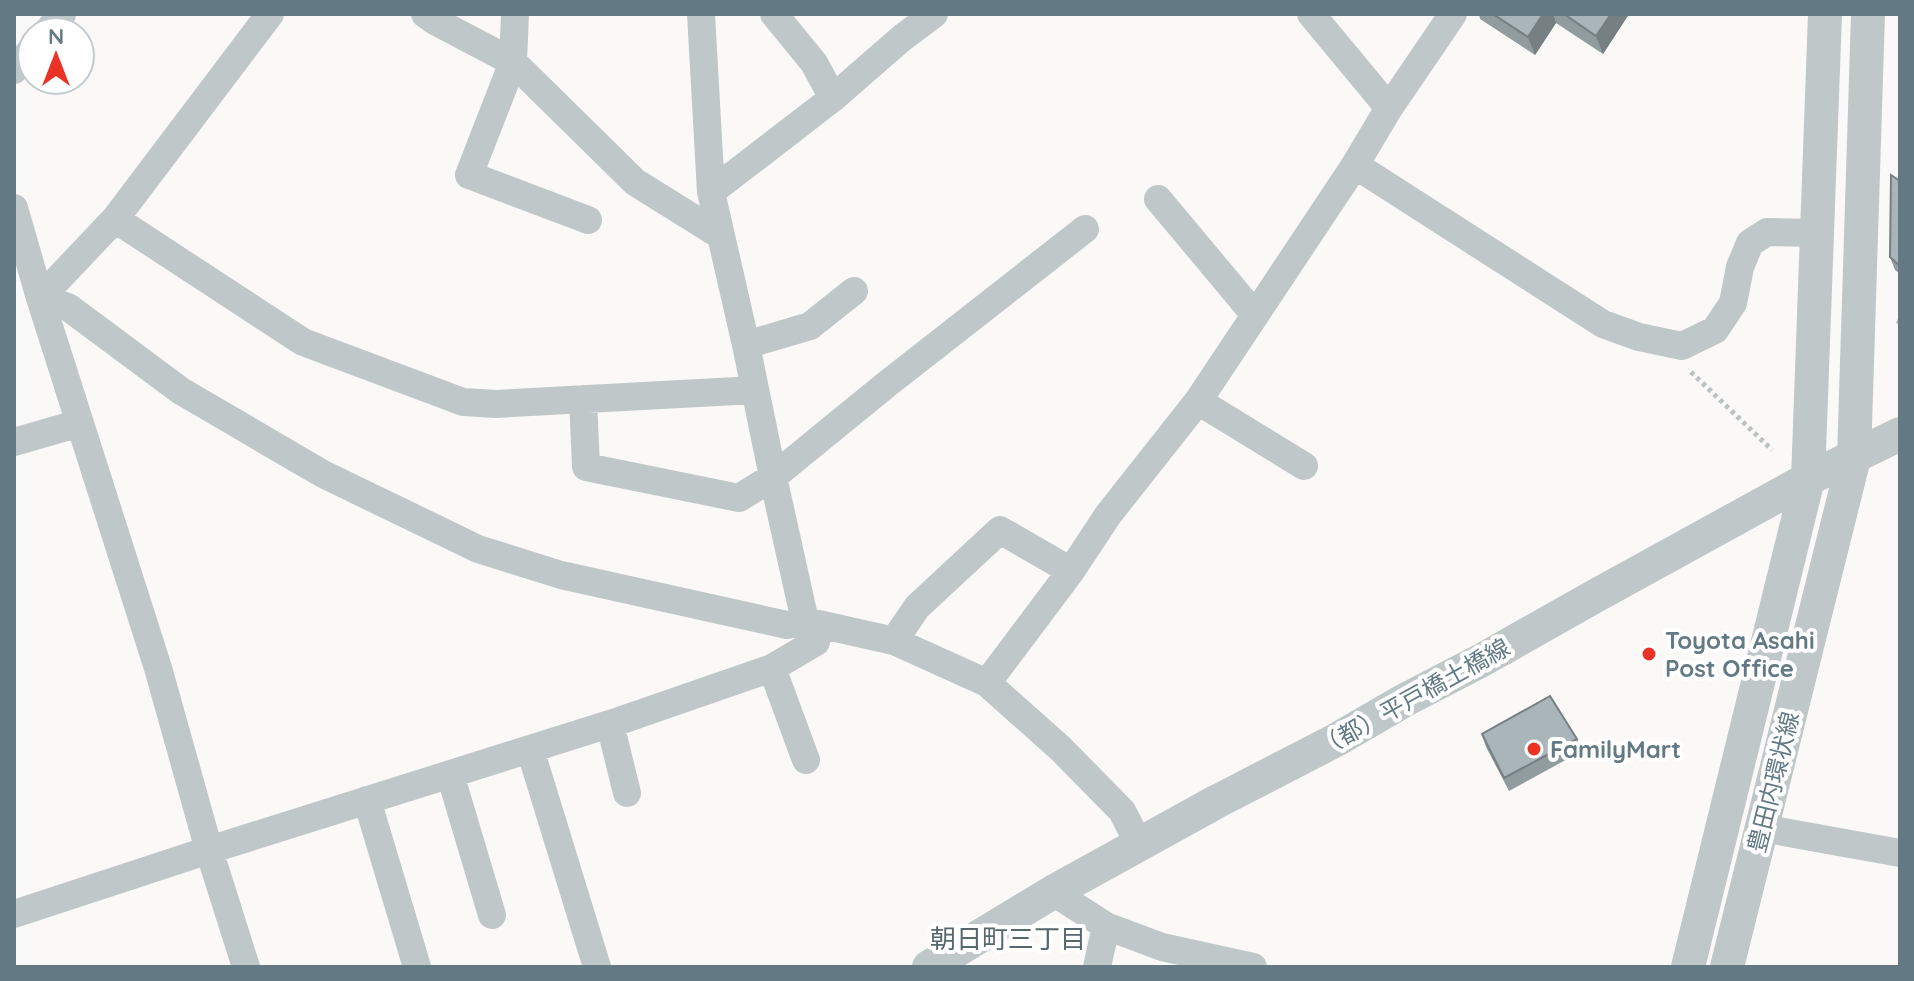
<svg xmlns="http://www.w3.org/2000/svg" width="1914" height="981" font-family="Quicksand,'Noto Sans JP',sans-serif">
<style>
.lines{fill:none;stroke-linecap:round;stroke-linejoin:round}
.path{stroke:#bcc1c3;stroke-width:5;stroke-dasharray:4 4;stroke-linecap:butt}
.minor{stroke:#c0c7c9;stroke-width:28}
.tertiary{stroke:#c0c7c9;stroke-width:34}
.wall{fill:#919c9f}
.shaded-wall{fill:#767f82}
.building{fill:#a9b5b9;stroke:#767f82;stroke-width:2}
.poi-dot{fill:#eb3325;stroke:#fff;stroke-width:3}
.labels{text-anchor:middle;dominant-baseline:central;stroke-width:8;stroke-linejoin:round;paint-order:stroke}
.poi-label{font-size:24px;font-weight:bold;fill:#637a84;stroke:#fff;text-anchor:start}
.street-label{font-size:24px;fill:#637a84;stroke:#fff}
.neighbourhood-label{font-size:26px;fill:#56676e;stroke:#fff}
</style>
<rect width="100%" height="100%" fill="#faf9f7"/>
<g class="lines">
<path class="path" d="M1898 324 1900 320
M1691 372 1772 450"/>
<path class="minor" d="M425 14 435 21 513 62 469 175 588 220
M515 14 513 62 635 182 720 235
M774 14 814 63 833 98
M1311 14 1389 108
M47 32 62 14
M14 70 32 49
M1355 165 1603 324 1639 337 1682 346 1715 330 1733 303 1740 267 1750 243 1767 232 1817 233
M711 192 833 98 902 38 934 14
M1158 199 1255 315
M14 208 40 298 158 668 209 850 246 967
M115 219 303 342 463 402 496 404 755 390
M40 298 68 307 181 391 323 474 478 549 561 575 787 625 805 621 894 641 987 683 1061 749 1122 811 1139 844
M40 298 115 219 270 14
M746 345 810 326 854 291
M583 399 586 467 739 498 773 477 887 384 1085 229
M1198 401 1304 466
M14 442 80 423
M894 641 917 607 1000 530 1071 571
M772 668 806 760
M987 683 1071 571 1108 515 1198 401 1355 165 1389 108 1453 14
M610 724 627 793
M530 749 597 967
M450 774 492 915
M367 800 417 967
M1762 828 1900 853
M1053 892 1106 926 1162 947 1253 967
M14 914 209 850 619 721 772 668 816 642 805 621 773 477 746 345 711 192 701 14
M1097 967 1106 926"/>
<path class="tertiary" d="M929 967 1053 892 1216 802 1336 740 1405 700 1482 660 1597 595 1808 479 1900 434
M1688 967 1808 479 1825 14
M1727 967 1854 458 1868 14"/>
</g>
<path class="wall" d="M1479 14H1629L1603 54 1556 23 1535 55 1480 19Z
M1900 181V274L1895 270 1890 257Z
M1482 734 1577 739 1582 751 1509 791 1486 747Z"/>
<path class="shaded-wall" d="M1543 14H1553L1556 23 1535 55 1528 37Z
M1611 14H1629L1603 54 1596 36Z"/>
<path class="building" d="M1493 14H1543L1528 37Z
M1564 14H1611L1596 36Z
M1891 175 1900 181V266L1890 257Z
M1550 696 1577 739 1504 778 1482 734Z"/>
<g class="poi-dot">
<circle cx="1649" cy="654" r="8"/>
<circle cx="1534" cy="749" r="8"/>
</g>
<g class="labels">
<g class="poi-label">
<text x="1665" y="640">Toyota Asahi<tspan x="1665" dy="28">Post Office</tspan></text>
<text x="1550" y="749">FamilyMart</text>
</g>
<g class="street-label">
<text transform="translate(1413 697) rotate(-29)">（都）平戸橋土橋線</text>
<text transform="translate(1773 782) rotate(-76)">豊田内環状線</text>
</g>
<g class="neighbourhood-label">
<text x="1008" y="938">朝日町三丁目</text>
</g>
</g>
<rect width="1914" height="981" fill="none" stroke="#637a84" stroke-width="32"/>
<g transform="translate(56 56)"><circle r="38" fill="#ffffff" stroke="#c1cace" stroke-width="2"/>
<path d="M0-6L14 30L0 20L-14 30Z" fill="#eb3325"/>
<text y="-12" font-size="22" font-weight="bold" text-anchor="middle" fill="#637a84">N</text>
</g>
</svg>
